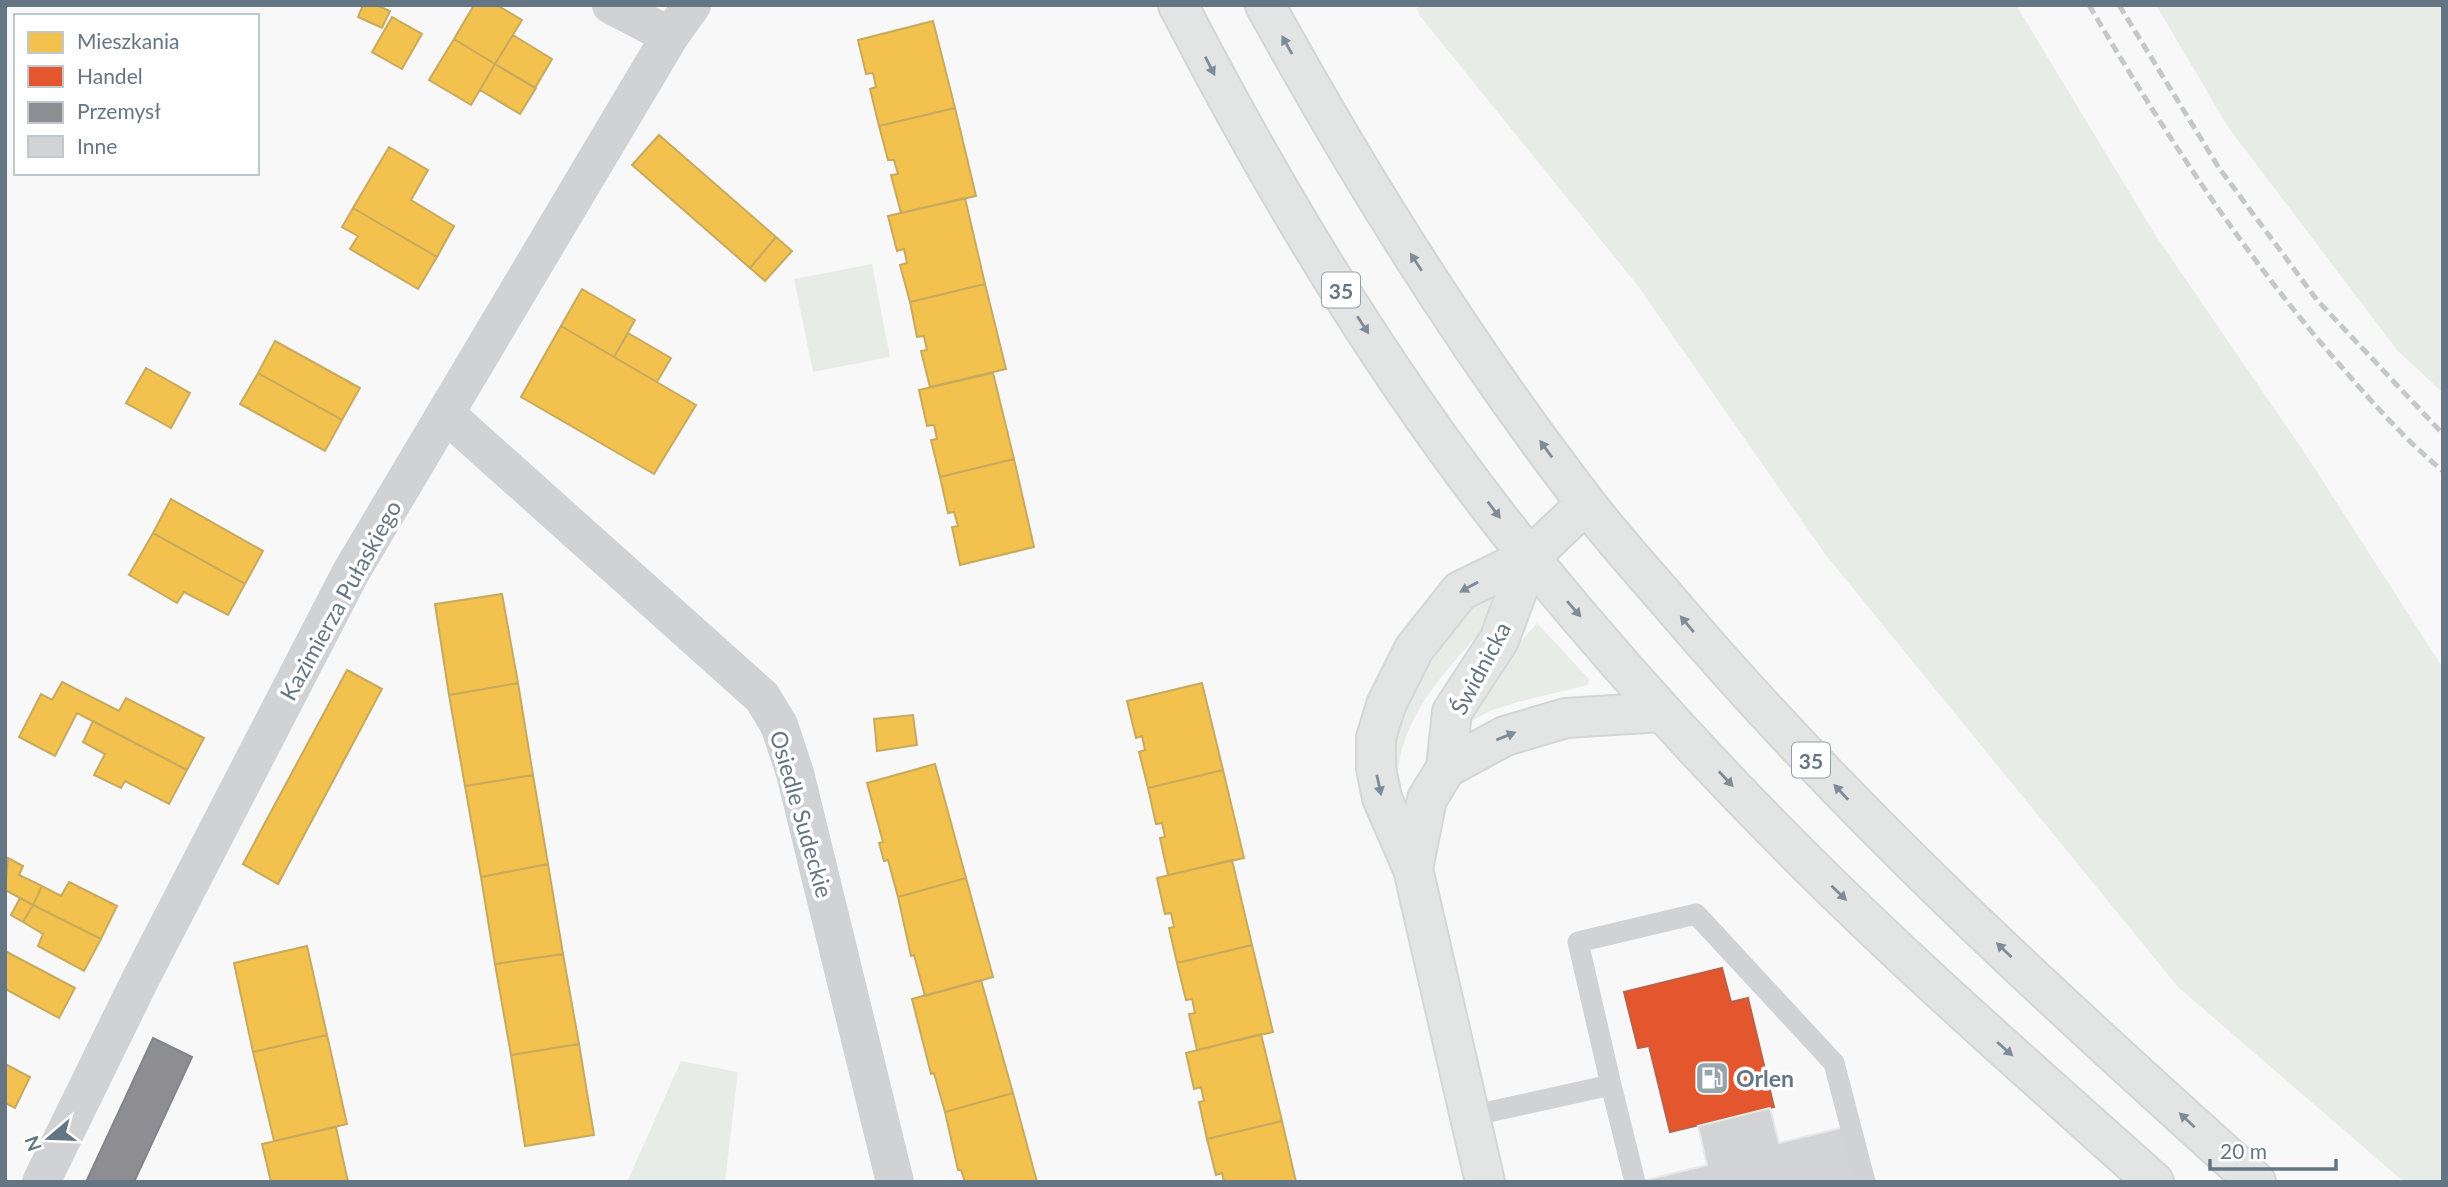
<svg xmlns="http://www.w3.org/2000/svg" width="2448" height="1187" font-family="Lato,sans-serif">
<style>
.green{fill:#e8ece6}
.homes{fill:#f2c14e;stroke:#c7aa5e;stroke-width:2}
.shops{fill:#e4572e;stroke:#be6048;stroke-width:2}
.industry{fill:#8d8d92;stroke:#81868e;stroke-width:2}
.building{fill:#d2d3d4;stroke:#e8e8e8;stroke-width:2}
.lines{fill:none;stroke-linecap:round;stroke-linejoin:round}
.secondary-casing{stroke:#d5d6d7;stroke-width:42}
.primary-casing{stroke:#d4d5d6;stroke-width:42}
.lane{stroke:#d0d2d3;stroke-width:21}
.street{stroke:#d0d2d3;stroke-width:38}
.secondary{stroke:#e3e4e4;stroke-width:38}
.primary{stroke:#e3e4e4;stroke-width:38}
.rail{stroke:#c6c8c8;stroke-width:5;stroke-dasharray:10 5;stroke-linecap:butt}
.oneway{fill:#7d8c96}
.labels{text-anchor:middle;dominant-baseline:central;stroke-width:7;stroke-linejoin:round;paint-order:stroke}
.shield{fill:#fff;stroke:#929fa8;stroke-width:2}
.shield-label{font-size:21px;font-weight:bold;fill:#647683}
.street-label{font-size:23px;fill:#647683;stroke:#fff}
.poi-label{font-size:23px;font-weight:bold;fill:#647683;stroke:#fff;text-anchor:start}
</style>
<rect width="100%" height="100%" fill="#f8f8f8"/>
<path class="green" d="M1416 5H2016L2156 236 2306 455 2443 668V1182H2404L2178 987 1825 554 1638 286 1420 16Z
M2156 5H2443V393L2397 350 2228 127Z
M872 264 890 357 813 372 794 279Z
M1487 580 1513 597C1465 652 1400 705 1397 782L1387 748 1407 697Z
M1537 623 1589 679 1588 685 1518 702 1490 711 1466 724 1483 684Z
M681 1061 738 1072 725 1182H627Z"/>
<path class="homes" d="M363 5H376L390 11 382 28 358 17Z
M474 5H497L522 20 495 64 454 39Z
M392 17 422 34 402 69 372 52Z
M933 21 955 108 879 126 870 89 876 87 873 73 866 74 858 40Z
M513 35 552 59 535 88 495 64Z
M454 39 495 64 471 105 429 80Z
M495 64 536 88 520 114 480 90Z
M955 108 976 196 901 213 891 175 898 174 894 160H888L879 126Z
M659 135 776 237 750 268 632 165Z
M389 147 428 170 411 200 454 226 437 257 353 208Z
M965 198 985 284 910 302 900 265 907 263 904 249 897 251 888 216Z
M353 208 437 257 418 289 350 249 358 236 342 227Z
M776 237 792 251 765 281 750 268Z
M985 284 1006 369 930 387 921 351 927 350 924 336 917 337 910 302Z
M582 289 635 320 614 357 561 326Z
M561 326 696 405 654 474 521 397Z
M628 333 671 358 657 382 614 357Z
M275 341 360 388 342 420 258 373Z
M146 368 190 393 171 428 126 403Z
M258 373 342 420 325 451 240 404Z
M993 373 1014 459 940 477 931 440 937 439 934 425 927 426 919 390Z
M1014 459 1034 547 960 565 952 527 958 526 954 512 948 513 940 477Z
M171 499 263 551 245 584 153 533Z
M153 533 245 584 228 615 184 592 177 603 129 575Z
M502 594 518 683 449 695 435 604Z
M347 670 382 689 278 884 243 864Z
M62 682 119 711 126 698 204 738 187 770 77 713 55 756 19 737 41 694 52 700Z
M518 683 533 775 465 786 449 695Z
M1202 683 1223 770 1148 788 1139 752 1145 750 1142 736 1136 738 1127 701Z
M913 715 917 745 877 751 874 719Z
M93 721 187 770 169 804 125 781 121 788 94 775 105 754 83 742Z
M935 764 966 878 898 897 888 860 884 861 879 843 883 842 867 783Z
M1223 770 1244 858 1168 875 1160 838 1165 837 1162 823 1156 824 1148 788Z
M533 775 548 864 481 877 465 786Z
M8 858 23 866 19 875 42 886 33 905 5 890Z
M1232 860 1252 945 1177 963 1169 928 1174 927 1171 913 1165 914 1157 878Z
M548 864 563 954 495 964 481 877Z
M966 878 993 977 925 996 914 955 911 956 898 897Z
M69 882 117 906 101 939 33 905 42 886 61 896Z
M20 898 33 905 23 922 11 915Z
M33 905 101 939 84 971 38 946 43 934 23 922Z
M1252 945 1273 1032 1197 1050 1189 1014 1195 1013 1192 999 1186 1000 1177 963Z
M307 946 327 1035 253 1052 234 963Z
M5 951 75 988 59 1018 5 989Z
M563 954 579 1044 511 1055 495 964Z
M981 980 1013 1093 945 1112 934 1073 931 1074 912 999Z
M1261 1034 1282 1121 1207 1139 1199 1102 1204 1101 1201 1087 1194 1089 1186 1053Z
M327 1035 347 1124 274 1141 253 1052Z
M579 1044 594 1135 525 1146 511 1055Z
M5 1064 30 1077 15 1108 5 1103Z
M1013 1093 1037 1182H965L961 1170H958L945 1112Z
M1282 1121 1296 1182H1224L1222 1173 1216 1175 1207 1139Z
M336 1127 348 1182H271L262 1144Z"/>
<path class="shops" d="M1722 968 1731 1002 1748 998 1774 1107 1670 1132 1649 1046 1638 1048 1624 992Z"/>
<path class="industry" d="M153 1038 192 1057 134 1182H86Z"/>
<path class="building" d="M1770 1108 1779 1143 1845 1127 1858 1182H1638L1707 1165 1698 1126Z"/>
<g class="lines">
<g class="secondary-casing">
<path id="secondary" d="M1413 869 1427 799 1446 768 1452 712 1499 640 1530 557
M1485 1182 1413 869 1382 798 1376 768V738L1386 705 1414 649 1460 591 1530 557"/>
</g>
<g class="primary-casing">
<path id="primary" d="M1178 5C1278 199 1393 390 1531 559 1612 658 1699 755 1790 846 1906 963 2031 1072 2154 1182
M1265 5C1360 178 1464 345 1585 502 1610 535 1638 566 1665 597 1844 809 2050 997 2256 1182
M1530 557 1586 504
M1446 768 1505 736 1566 718 1662 712"/>
</g>
<path class="lane" d="M1611 1085 1578 942 1696 914 1834 1063 1865 1182
M1470 1116 1611 1085 1635 1182"/>
<path class="street" d="M611 5 670 36
M447 415 762 697 779 725 795 773 895 1182
M41 1182 139 982 351 572 670 36 692 5"/>
<use href="#secondary" class="secondary"/>
<use href="#primary" class="primary"/>
<path class="rail" d="M2089 5C2163 131 2243 254 2339 364 2372 402 2404 439 2443 471
M2119 5 2219 168 2317 300 2443 434"/>
</g>
<defs><path id="oneway-solid" d="M-6-.8H1V-3.2L6.5 0L1 3.2V.8H-6Z" transform="scale(1.75)"/></defs>
<g class="oneway">
<use href="#oneway-solid" transform="translate(1287 45) rotate(-119)"/>
<use href="#oneway-solid" transform="translate(1210 66) rotate(63)"/>
<use href="#oneway-solid" transform="translate(1416 262) rotate(-123)"/>
<use href="#oneway-solid" transform="translate(1363 325) rotate(57)"/>
<use href="#oneway-solid" transform="translate(1546 449) rotate(-126)"/>
<use href="#oneway-solid" transform="translate(1494 510) rotate(53)"/>
<use href="#oneway-solid" transform="translate(1469 587) rotate(151)"/>
<use href="#oneway-solid" transform="translate(1574 609) rotate(49)"/>
<use href="#oneway-solid" transform="translate(1687 624) rotate(-130)"/>
<use href="#oneway-solid" transform="translate(1506 736) rotate(-22)"/>
<use href="#oneway-solid" transform="translate(1726 779) rotate(47)"/>
<use href="#oneway-solid" transform="translate(1379 785) rotate(78)"/>
<use href="#oneway-solid" transform="translate(1841 792) rotate(-133)"/>
<use href="#oneway-solid" transform="translate(1839 893) rotate(44)"/>
<use href="#oneway-solid" transform="translate(2004 950) rotate(-136)"/>
<use href="#oneway-solid" transform="translate(2005 1049) rotate(42)"/>
<use href="#oneway-solid" transform="translate(2187 1120) rotate(-137)"/>
</g>
<defs>
<g id="fuel-square" transform="scale(1.75)"><rect x="-9" y="-9" width="18" height="18" rx="4" fill="#98a4ac" stroke="#fff"/><path d="M-5.5-6h7V0h2V4h1.3V-2.5L3-4.5l.8-.8L6-3V5H2.5V1h-1V6h-7ZM-4.2-4.7v3.2H.2V-4.7Z" fill="#fff"/></g>
</defs>
<g fill-rule="evenodd">
<use href="#fuel-square" x="1712" y="1078"/>
</g>
<g class="labels">
<g class="shield">
<rect x="1322" y="272.5" width="38" height="35" rx="5"/>
<rect x="1792" y="742.5" width="38" height="35" rx="5"/>
</g>
<g class="shield-label">
<text x="1341" y="290">35</text>
<text x="1811" y="760">35</text>
</g>
<g class="street-label">
<text transform="translate(340 600) rotate(-61)">Kazimierza Pułaskiego</text>
<text transform="translate(1480 668) rotate(-62)">Świdnicka</text>
<text transform="translate(802 814) rotate(74)">Osiedle Sudeckie</text>
</g>
<g class="poi-label">
<text x="1736" y="1078">Orlen</text>
</g>
</g>
<rect width="2448" height="1187" fill="none" stroke="#647683" stroke-width="14"/>
<rect x="14" y="14" width="245" height="161" fill="#ffffff" stroke="#c1c8cd" stroke-width="2"/>
<rect x="28" y="32" width="35" height="21" fill="#f2c14e" stroke="#c1c8cd" stroke-width="2"/>
<text x="77" y="49" font-size="21" fill="#647683">Mieszkania</text>
<rect x="28" y="66" width="35" height="21" fill="#e4572e" stroke="#c1c8cd" stroke-width="2"/>
<text x="77" y="84" font-size="21" fill="#647683">Handel</text>
<rect x="28" y="102" width="35" height="21" fill="#8d8d92" stroke="#c1c8cd" stroke-width="2"/>
<text x="77" y="119" font-size="21" fill="#647683">Przemysł</text>
<rect x="28" y="136" width="35" height="21" fill="#d2d3d4" stroke="#c1c8cd" stroke-width="2"/>
<text x="77" y="154" font-size="21" fill="#647683">Inne</text>
<g transform="translate(49 1138) rotate(251)" stroke="#ffffff" stroke-width="5" paint-order="stroke">
<path d="M0-5L12 26L0 18L-12 26Z" fill="#647683"/>
<text y="-10" font-size="19" font-weight="bold" text-anchor="middle" fill="#647683">N</text>
</g>
<path d="M2210 1159v10h126v-10" fill="none" stroke="#647683" stroke-width="3.5"/>
<text x="2220" y="1159" font-size="21" fill="#647683" stroke="#ffffff" stroke-width="5" paint-order="stroke">20 m</text>
</svg>
